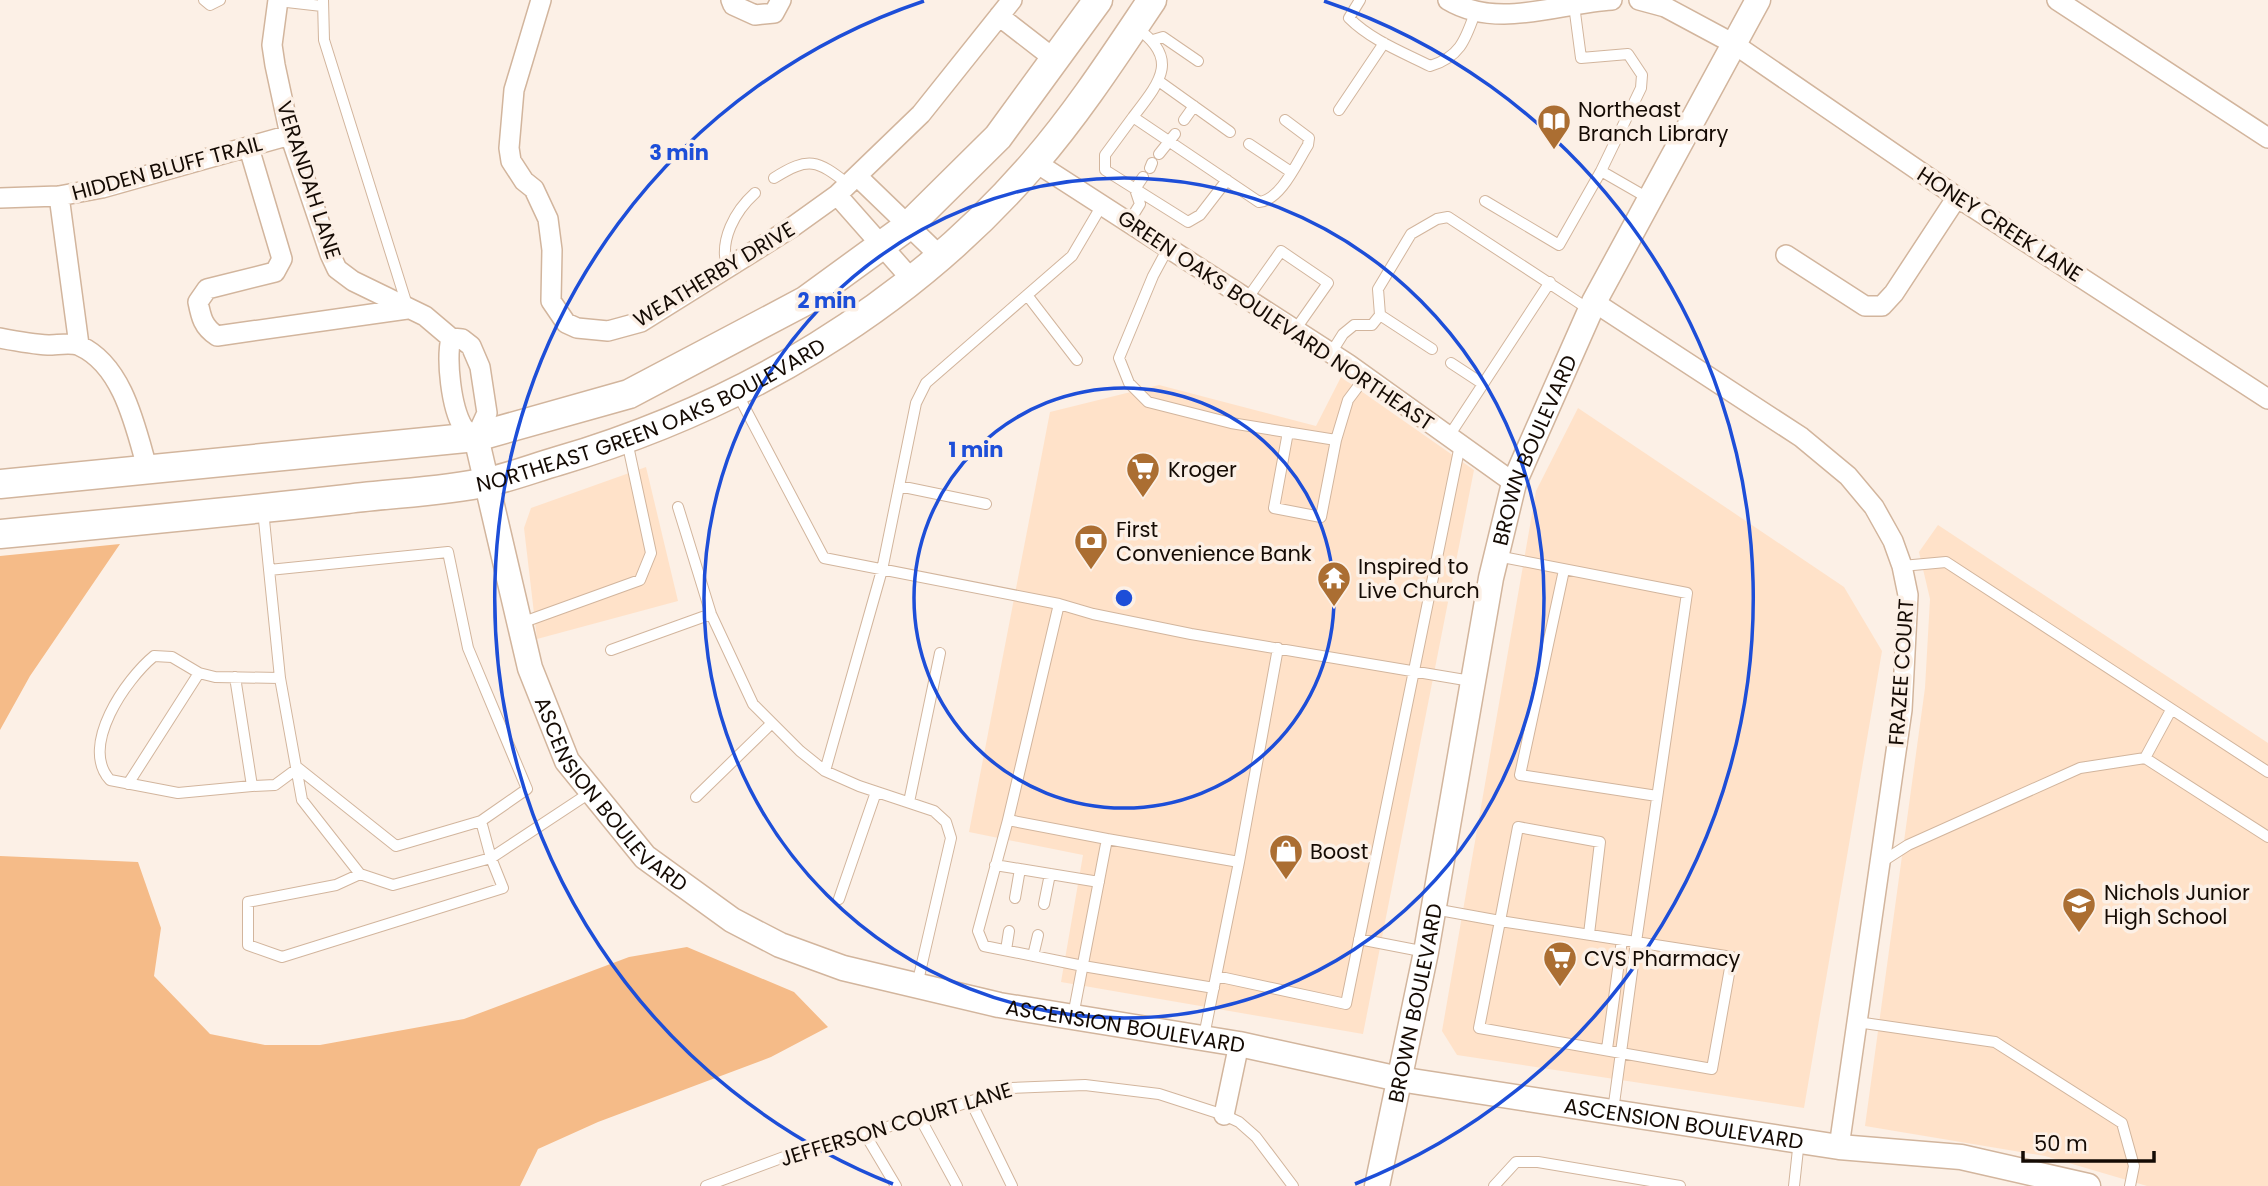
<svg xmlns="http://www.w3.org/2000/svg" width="2268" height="1186" font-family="Poppins,sans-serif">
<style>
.built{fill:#ffe2c9}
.green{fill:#f5bb88}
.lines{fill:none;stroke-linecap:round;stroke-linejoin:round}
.service-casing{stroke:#d2b59d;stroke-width:12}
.minor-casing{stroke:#d2b59d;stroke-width:22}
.tertiary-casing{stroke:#d2b59d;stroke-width:27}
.secondary-casing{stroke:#d2b59d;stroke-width:31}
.service{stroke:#fff;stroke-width:10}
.minor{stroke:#fff;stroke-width:19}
.tertiary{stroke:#fff;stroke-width:24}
.secondary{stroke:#fff;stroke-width:28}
.ring{fill:none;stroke:#1d4ed8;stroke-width:3.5}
.labels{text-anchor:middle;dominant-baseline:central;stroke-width:7;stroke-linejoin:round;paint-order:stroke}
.poi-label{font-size:21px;fill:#150b04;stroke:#fcf0e6;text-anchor:start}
.street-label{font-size:21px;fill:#150b04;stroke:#fcf0e6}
.centre{fill:#1d4ed8;stroke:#fcf0e6;stroke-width:3.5}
.ring-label{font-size:21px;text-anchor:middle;font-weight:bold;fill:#1d4ed8;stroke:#fcf0e6;stroke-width:7;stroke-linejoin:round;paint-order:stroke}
</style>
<rect width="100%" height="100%" fill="#fcf0e6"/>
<path class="built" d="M1341 377 1474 470 1363 1034 1061 982 1083 855 969 832 1050 412 1159 385 1316 426Z
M1578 408 1844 587 1882 651 1804 1108 1457 1055 1442 1031 1536 491Z
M646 467 678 601 537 639 524 528 531 508Z
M1938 525 2268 743V1186H2147L2045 1156 1865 1126 1925 688 1930 599 1919 552Z"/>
<path class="green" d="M120 544 30 676 0 730V556Z
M0 856 138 862 161 928 154 976 210 1034 265 1045H320L464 1019 629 957 687 947 794 992 828 1027 771 1057 598 1122 538 1149 520 1186H0Z"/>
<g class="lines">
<g class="service-casing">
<path id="service" d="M204 0 210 5 220 0
M323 0 324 40 407 305
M1360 0 1349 18C1371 40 1402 52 1430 66 1461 57 1466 38 1476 10
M278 1 322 6
M1574 5 1581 58 1628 54 1642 75 1641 88 1601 171 1648 198
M1135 27C1181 58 1160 82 1133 117L1259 202C1281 200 1297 162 1308 145L1309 138 1285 120
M1153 40 1163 37 1198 61
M1160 82 1230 132
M1339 110 1384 43
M1133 117 1105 155V170L1188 222 1200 215 1227 180
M1184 120 1194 106
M1249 144 1291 172
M1159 154 1175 134
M1150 168 1152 163
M774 178C809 156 817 160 848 184
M1485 201 1559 245 1601 171
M1129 222 1140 204 1135 189 1143 177
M1168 248 1153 276 1119 358 1129 383 1148 402 1231 423 1336 440 1348 400 1366 376
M727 267C719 240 735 211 755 193
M1027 295 1077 360
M1247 299 1281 251 1328 283 1295 330
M1380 315 1432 349
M1331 353 1343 334 1354 325H1372L1380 315 1378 289 1411 234 1437 219 1448 217 1590 310
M1451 363 1483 384
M737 393 824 558 1059 604
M1288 432 1274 508 1321 517 1336 440
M1449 436 1550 282
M899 486 986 504
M678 507 711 614 753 704 800 751 825 771 859 786 934 811 946 822 951 838 917 985
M263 510 280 678 302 800 360 874 393 885 491 858 591 792
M1902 566 1946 562 2268 772
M269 570 448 552 468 648 527 789 481 821 491 858 503 888 282 957 248 945V902L336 885 360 874
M1564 570 1520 775 1657 796
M521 623 640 580 651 553 627 441
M611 650 711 614
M199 673 172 657 154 656C126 679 79 746 110 780L178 793 252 786
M235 677 252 786 275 785 298 768
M2145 758 2171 710
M298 768 396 846 481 821
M825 771 882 570 916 403 926 383 1072 256 1102 205
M128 784 199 673 215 677 280 678
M696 797 772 723
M909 802 940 653
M1008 820 978 931 984 946 1083 966 1214 988
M1107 839 1239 862 1204 1036
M1239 862 1278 648
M1880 863 1908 845 2080 768 2145 758 2268 837
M995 865 1099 882
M1015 898 1020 869
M839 899 876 792
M1044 904 1050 874
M1434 909 1500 921 1479 1028 1712 1069 1732 957 1636 942 1687 593 1497 556
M1589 934 1600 842 1518 827 1500 921 1636 942 1613 1111
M1359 939 1426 952
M1006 950 1009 931
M1033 956 1038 935
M1216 976 1346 1004 1460 445
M1073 1016 1107 839 1008 820 1059 604 1093 614 1191 634 1471 681
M1857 1022 1995 1042 2122 1123 2134 1166 2130 1186
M1607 1049 1622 940
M971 1102 1012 1186
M920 1118 957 1186
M865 1134 896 1186
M706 1186 792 1154 926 1116 1011 1088 1085 1085 1159 1094 1224 1115 1239 1122 1256 1137 1293 1186
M1494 1186 1516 1162H1538L1680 1186
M1794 1186 1799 1140"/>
</g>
<g class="minor-casing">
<path id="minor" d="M278 0 272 45 275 65 290 135 330 254 337 269 353 281 425 316 451 338 462 339 471 346 480 367 487 413 476 437C473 434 466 431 463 427 451 407 446 360 451 338
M541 0 514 90 509 148 511 161 524 181 534 189 548 219 552 250 551 301 566 323 577 328 608 331 641 322 791 228 837 195 921 114 1012 0
M731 0 733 5 755 15 774 13 781 0
M1448 0C1498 30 1559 3 1612 0
M1639 0 1665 7 1734 44 1957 197 2268 399
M2057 0 2268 138
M999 16 1057 61
M249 148 282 259 275 272 207 289 198 302C201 317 203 327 217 336L407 309
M1035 162 1348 364 1514 483
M857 176 940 256
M837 195 913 281
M59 196 79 345
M0 198 59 196 102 188 290 135
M1786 255 1865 306H1882L1894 293 1957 197
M1594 302 1801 437 1848 476 1874 507 1893 541 1902 566 1908 595 1902 710 1839 1147
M0 338C16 341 32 344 48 345 58 345 72 342 80 346 124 366 136 430 148 471
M1224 1115 1239 1044"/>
</g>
<g class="tertiary-casing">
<g id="tertiary">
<path id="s1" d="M476 437 530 668 567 761 645 857 732 920 780 945 843 968 999 1005 1239 1044 1399 1079 1839 1147 1961 1157 2088 1186"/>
<path id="s2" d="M1377 1186 1426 952 1491 578 1514 483 1594 302 1758 0"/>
</g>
</g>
<g class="secondary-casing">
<g id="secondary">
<path d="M0 484 476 437 629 394 805 301 908 226 998 137 1098 0"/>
<path id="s3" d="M0 534C116 523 232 512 347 499 393 493 442 492 487 482 511 477 534 468 558 461 741 407 909 308 1034 163 1078 112 1115 55 1152 0"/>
</g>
</g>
<use href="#service" class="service"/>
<use href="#minor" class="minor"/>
<use href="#tertiary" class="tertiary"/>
<use href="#secondary" class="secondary"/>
</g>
<g class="ring">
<circle cx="1124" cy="598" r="210"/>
<circle cx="1124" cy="598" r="420"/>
<path d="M893 1184A630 630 0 0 1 924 1M1324 1A630 630 0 0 1 1355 1184"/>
</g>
<defs>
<g id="library-pin" transform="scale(1.75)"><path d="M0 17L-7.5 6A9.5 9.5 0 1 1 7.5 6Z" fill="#ab6e32" stroke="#fcf0e6"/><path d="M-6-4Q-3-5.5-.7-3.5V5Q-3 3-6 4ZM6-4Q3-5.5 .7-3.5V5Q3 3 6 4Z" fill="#fff"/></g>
<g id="supermarket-pin" transform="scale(1.75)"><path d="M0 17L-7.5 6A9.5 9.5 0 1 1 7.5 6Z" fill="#ab6e32" stroke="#fcf0e6"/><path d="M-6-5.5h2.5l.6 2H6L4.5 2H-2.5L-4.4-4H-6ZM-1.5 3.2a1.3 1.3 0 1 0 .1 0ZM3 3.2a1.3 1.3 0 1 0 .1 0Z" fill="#fff"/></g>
<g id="bank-pin" transform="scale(1.75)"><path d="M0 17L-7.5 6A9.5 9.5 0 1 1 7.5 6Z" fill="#ab6e32" stroke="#fcf0e6"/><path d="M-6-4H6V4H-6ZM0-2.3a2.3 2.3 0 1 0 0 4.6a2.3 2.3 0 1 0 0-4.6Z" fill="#fff"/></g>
<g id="temple-pin" transform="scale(1.75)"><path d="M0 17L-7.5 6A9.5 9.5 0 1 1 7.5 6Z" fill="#ab6e32" stroke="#fcf0e6"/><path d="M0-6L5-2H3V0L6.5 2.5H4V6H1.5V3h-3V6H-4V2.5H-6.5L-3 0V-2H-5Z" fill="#fff"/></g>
<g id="shop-pin" transform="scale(1.75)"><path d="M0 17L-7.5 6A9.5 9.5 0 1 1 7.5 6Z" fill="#ab6e32" stroke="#fcf0e6"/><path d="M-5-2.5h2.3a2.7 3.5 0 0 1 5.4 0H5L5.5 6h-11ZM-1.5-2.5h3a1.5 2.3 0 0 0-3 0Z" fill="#fff"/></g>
<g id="school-pin" transform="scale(1.75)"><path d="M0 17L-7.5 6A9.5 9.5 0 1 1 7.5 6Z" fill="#ab6e32" stroke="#fcf0e6"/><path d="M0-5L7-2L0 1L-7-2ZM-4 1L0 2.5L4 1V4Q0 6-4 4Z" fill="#fff"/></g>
</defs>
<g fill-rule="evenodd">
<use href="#library-pin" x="1554" y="121"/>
<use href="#supermarket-pin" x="1143" y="469"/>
<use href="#bank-pin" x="1091" y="541"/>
<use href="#temple-pin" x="1334" y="578"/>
<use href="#shop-pin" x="1286" y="851"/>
<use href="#school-pin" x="2079" y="904"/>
<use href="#supermarket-pin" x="1560" y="958"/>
</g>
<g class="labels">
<g class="poi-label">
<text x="1578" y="109">Northeast<tspan x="1578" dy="24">Branch Library</tspan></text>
<text x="1168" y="469">Kroger</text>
<text x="1116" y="529">First<tspan x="1116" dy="24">Convenience Bank</tspan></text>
<text x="1358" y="566">Inspired to<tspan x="1358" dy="24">Live Church</tspan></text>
<text x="1310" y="851">Boost</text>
<text x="2104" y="892">Nichols Junior<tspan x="2104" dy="24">High School</tspan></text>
<text x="1584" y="958">CVS Pharmacy</text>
</g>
<g class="street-label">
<text transform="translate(167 168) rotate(-15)">HIDDEN BLUFF TRAIL</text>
<text transform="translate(309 180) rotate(72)">VERANDAH LANE</text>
<text transform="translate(2000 224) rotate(33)">HONEY CREEK LANE</text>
<text transform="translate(714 274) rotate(-31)">WEATHERBY DRIVE</text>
<text transform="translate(1276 320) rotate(34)">GREEN OAKS BOULEVARD NORTHEAST</text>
<text stroke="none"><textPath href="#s3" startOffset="667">NORTHEAST GREEN OAKS BOULEVARD</textPath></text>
<text stroke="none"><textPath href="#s2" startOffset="754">BROWN BOULEVARD</textPath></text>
<text transform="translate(1901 672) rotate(-86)">FRAZEE COURT</text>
<text stroke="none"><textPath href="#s1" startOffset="390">ASCENSION BOULEVARD</textPath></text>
<text stroke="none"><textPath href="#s2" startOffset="187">BROWN BOULEVARD</textPath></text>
<text stroke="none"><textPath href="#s1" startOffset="978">ASCENSION BOULEVARD</textPath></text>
<text stroke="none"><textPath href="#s1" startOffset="1545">ASCENSION BOULEVARD</textPath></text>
<text transform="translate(896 1124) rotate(-17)">JEFFERSON COURT LANE</text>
</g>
</g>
<circle cx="1124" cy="598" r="10" class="centre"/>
<g class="ring-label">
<text x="679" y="160">3 min</text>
<text x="827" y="308">2 min</text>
<text x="976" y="457">1 min</text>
</g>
<path d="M2023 1151v10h131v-10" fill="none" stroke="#150b04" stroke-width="3.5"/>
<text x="2034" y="1151" font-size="21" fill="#150b04" stroke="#fcf0e6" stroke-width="5" paint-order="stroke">50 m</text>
</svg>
